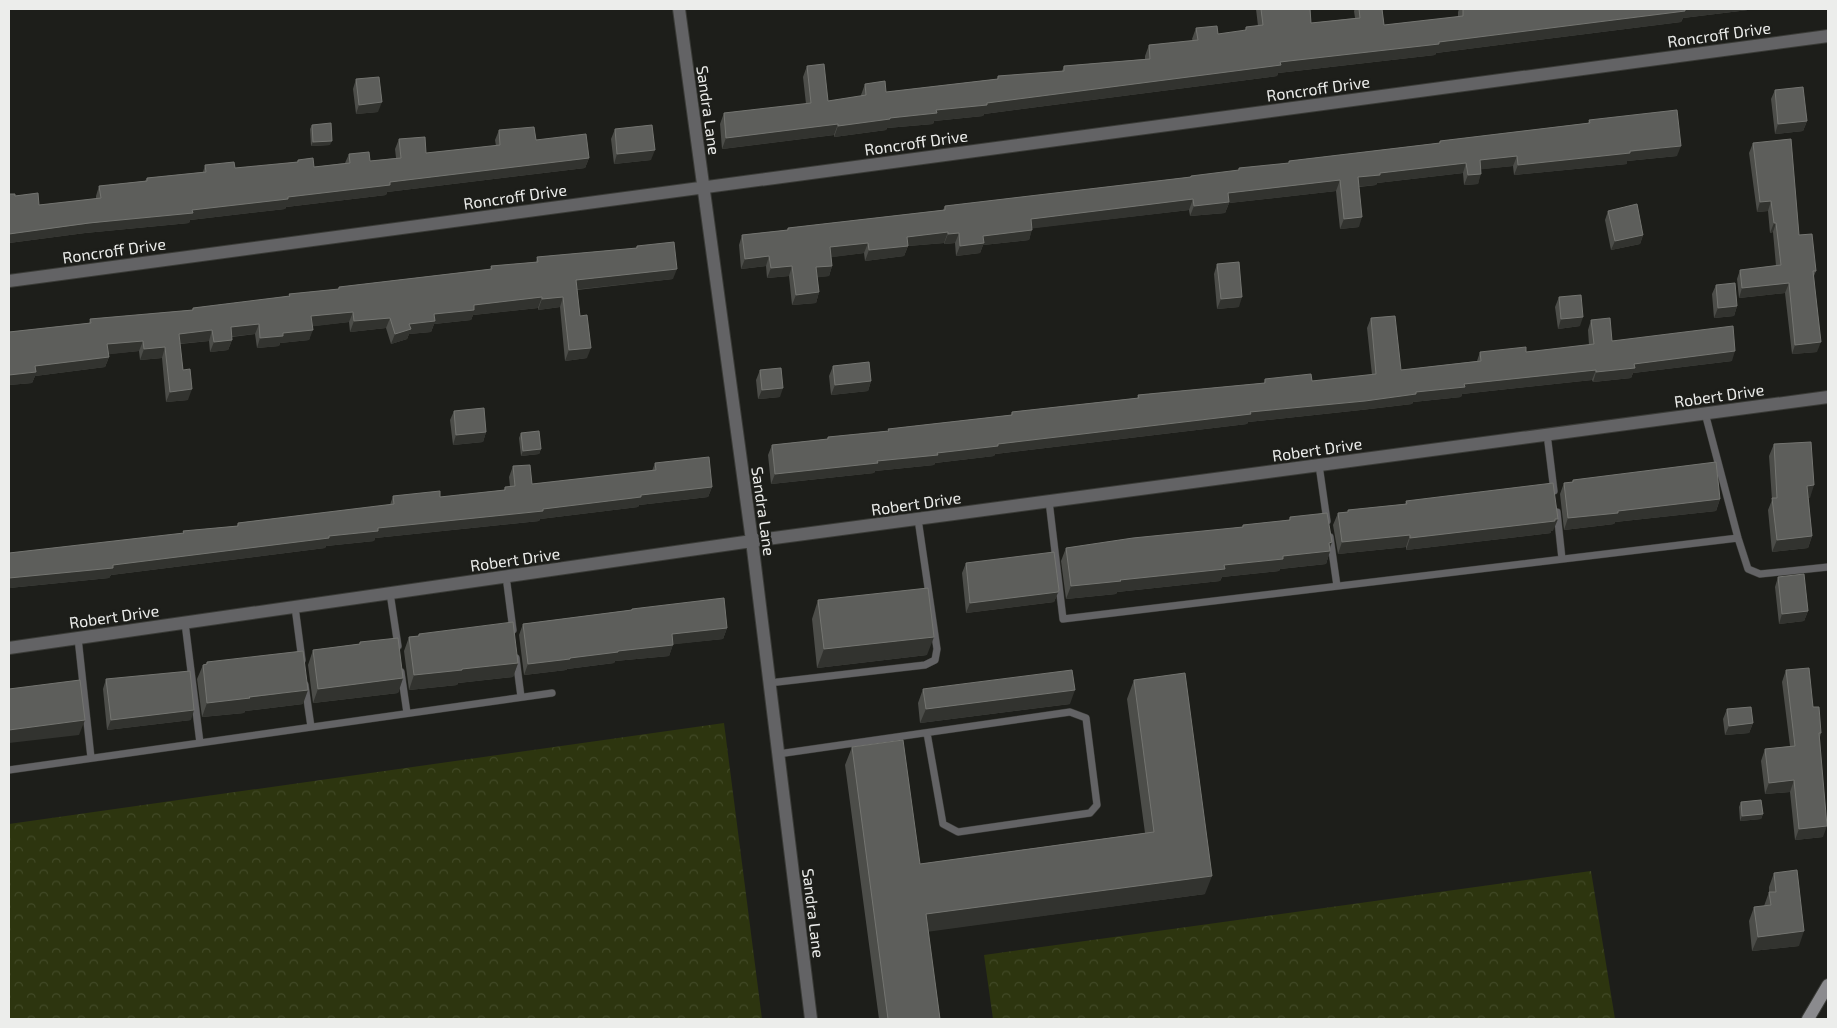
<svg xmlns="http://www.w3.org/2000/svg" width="1837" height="1028" font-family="'Exo 2',sans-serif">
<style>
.forest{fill:url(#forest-crowns)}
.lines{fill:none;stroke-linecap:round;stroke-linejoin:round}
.lane-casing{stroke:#3a3b37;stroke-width:8}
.street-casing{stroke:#3a3b37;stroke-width:14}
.secondary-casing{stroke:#3a3b37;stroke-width:14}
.lane{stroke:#636365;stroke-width:7}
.street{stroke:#636365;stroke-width:12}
.secondary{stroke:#8b8b8e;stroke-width:12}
.wall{fill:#4c4d49}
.shaded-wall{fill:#32332f}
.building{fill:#5d5e5b;stroke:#747571}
.labels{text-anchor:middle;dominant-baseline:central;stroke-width:5;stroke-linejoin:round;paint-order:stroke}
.street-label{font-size:16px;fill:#ecedeb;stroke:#1d1e1a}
</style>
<defs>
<pattern id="forest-crowns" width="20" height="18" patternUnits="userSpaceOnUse" patternTransform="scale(1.25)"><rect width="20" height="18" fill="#2d350f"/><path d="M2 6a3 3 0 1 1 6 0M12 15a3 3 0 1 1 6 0" fill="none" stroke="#414926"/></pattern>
</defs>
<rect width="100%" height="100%" fill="#1d1e1a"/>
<path class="forest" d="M724 723 762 1019H9V824Z
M1591 871 1615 1019H993L984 955Z"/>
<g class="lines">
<g class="lane-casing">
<path id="lane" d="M1705 413 1738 538 1748 569 1760 574 1828 567
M1547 434 1554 491
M1319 465 1327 521
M1049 501 1063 619 1738 538
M1557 512 1562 559
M1330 537 1337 586
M506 576 513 630
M390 593 398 646
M295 607 302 660
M185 623 200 743
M78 638 91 758
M516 658 521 697
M401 672 407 713
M769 683 925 665 935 660 937 649 918 519
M305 685 311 727
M778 754 1070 712 1086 718 1097 805 1090 813 958 832 943 824 927 733
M9 770 552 693"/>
</g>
<g class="street-casing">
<path id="street" d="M679 9 752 541 811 1019
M9 281 1828 36
M9 648 752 541 1828 397"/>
</g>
<g class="secondary-casing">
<path id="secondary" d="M1808 1019 1828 985"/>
</g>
<use href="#lane" class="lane"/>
<use href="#street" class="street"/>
<use href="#secondary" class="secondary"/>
</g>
<path class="wall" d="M1256 9H1310L1311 23 1355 18 1354 11 1355 9H1382L1384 25 1458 17V12L1459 9H1756L1683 18 1681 22 1436 53 1435 55 1278 73 1277 76 984 114 983 116 934 121 933 124 887 128 886 130 834 137V135L722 149 720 124 724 113 806 104 803 77 807 66 828 101 861 96V95L865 84 886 92 997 79 998 76 1062 71 1064 66 1145 59V56L1149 45 1193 41 1192 39 1196 28 1218 34 1245 31 1246 27 1258 26Z
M356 79 378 112 356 114 353 89Z
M1775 90 1807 121 1803 131 1775 134 1771 99Z
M1589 120 1677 156 1627 161V164L1514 175 1513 166 1481 169 1478 184 1464 185 1463 173 1377 183 1376 185 1359 187V227L1340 229 1336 191 1229 203 1225 213 1190 216 1189 210 1032 228 1029 240 983 245 980 253 956 256 955 243 944 244V243L908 246 904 256 865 261 864 253 831 257 832 266 829 276 817 277 819 292 816 303 792 305 789 276 767 278 766 266 741 269 739 245 742 235 787 230 788 228 943 210 945 206 1190 177 1191 176 1238 171 1239 168 1289 163V161L1439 143 1440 141 1588 123Z
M312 125 330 145 311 146 310 129Z
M615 129 651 160 614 164 611 139Z
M499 130 536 140 589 158 585 168 387 192 386 195 286 207 285 209 190 220 189 223 85 233 9 243V194L39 205 96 199V196L99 186 145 181 147 178 203 172 205 165 235 168 297 162 298 160 314 167 345 163 349 154 370 161 396 158 395 149 399 139 426 153 496 146 495 140Z
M1753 143 1799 235 1816 271 1814 276 1817 352 1792 354 1785 293 1739 298 1737 279 1740 270 1776 266 1773 232 1770 233 1768 211 1757 212 1749 153Z
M1608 211 1643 235 1640 244 1611 250 1605 220Z
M637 246 673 279 577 290 580 316 587 358 565 361 560 307 538 310V308L473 315 471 320 434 324 431 332 409 334 407 339 391 344 386 328 350 332 349 322 313 326 309 340 280 343 279 346 257 348 255 334 232 337V340L228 350 210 352 209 341 180 344 183 370 188 400 166 402 162 358 140 360 139 351 108 354 109 357 105 367 35 376 32 383 9 385V332L89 323 90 319 192 310 193 308 289 296V294L338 289 339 287 490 269 491 266 536 262 537 257 636 248Z
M1217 264 1239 307 1217 309 1214 274Z
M1716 285 1737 306 1734 316 1714 318 1712 294Z
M1559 297 1580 326 1558 329 1555 307Z
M1371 318 1401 370 1477 361 1480 352H1526L1589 345 1588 330 1591 320 1612 341 1732 361 1633 373 1631 378 1593 382 1592 380 1462 394 1461 397 1413 402 1412 404 1361 410 1248 422 1247 424 995 454 994 456 935 463 934 465 875 471 874 473 771 484 768 455 772 445 827 439 828 437 888 431V429L1011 415 1012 412 1137 398 1138 395 1264 383 1265 379 1312 381 1372 375 1367 328Z
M833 366 871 381 868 391 831 395 829 376Z
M760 370 780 397 758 399 756 380Z
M454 411 486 432 483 442 453 445 450 420Z
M521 433 541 449 539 454 521 456 519 438Z
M1774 444 1810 498H1808L1812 536 1808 548 1772 552 1768 510 1772 500 1769 456Z
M655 463 712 487 708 497 639 505 638 507 540 519 539 521 375 538 374 541 326 546 325 548 111 575 109 578 9 588 183 533V531L237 526 238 523 390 505 393 496 440 497 504 490 505 487H510L509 477 513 466 532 484 652 471Z
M1573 480 1720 499 1716 511 1615 522 1614 524 1564 530 1560 494 1564 483 1572 482Z
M1406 501 1553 531H1551V533L1406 550V547L1338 554 1333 525 1338 513 1348 512V510L1405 504Z
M1290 517 1332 542 1330 548V551L1326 564 1280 569 1279 571 1222 577 1220 581 1117 592 1116 594 1066 599 1061 561 1066 548 1242 527 1243 525 1289 520Z
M966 563 1059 590 1054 602 966 613 962 573Z
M1778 577 1808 611 1804 621 1779 624 1775 587Z
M818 600 927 655 817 668 812 619Z
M632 609 727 628 723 639 673 644 669 656 615 661 614 663 567 669 566 670 524 675 519 635 523 624 631 610Z
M419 634 518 663 513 677 458 683 457 685 409 690 404 651 409 637 418 636Z
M360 642 403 678 398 693 313 703 308 665 313 650 359 644Z
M207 662 303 704 245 711 244 713 202 717 197 679 203 665H206Z
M1786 670 1813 707 1821 733 1820 737 1823 837 1795 840 1790 792 1765 794 1761 761 1765 749 1790 746 1782 682Z
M106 679 191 720 107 730 103 689Z
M1134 680 1205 894 928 931 940 1019H879L845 765 852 747 920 864 1145 833 1127 699Z
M923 689 1070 704 920 723 918 703Z
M1727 709 1753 723 1749 733 1725 735 1723 719Z
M1741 802 1763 814 1761 819 1740 821 1739 807Z
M1774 873 1799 946 1752 951 1749 921 1754 907 1764 906 1769 892V887Z"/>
<path class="shaded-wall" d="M1684 9H1756L1683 18 1681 22 1436 53 1435 55 1278 73 1277 76 984 114 983 116 934 121 933 124 887 128 886 130 834 137 838 126 936 110 1280 62 1439 42Z
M382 102 378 112 356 114 359 105Z
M1807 121 1803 131 1775 134 1778 124Z
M838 124 834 135 722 149 726 138Z
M332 141 330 145 311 146 313 142Z
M1681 146 1677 156 1627 161V164L1514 175 1518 165Z
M655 150 651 160 614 164 617 154Z
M1517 156 1513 166 1476 170 1480 160Z
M589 158 585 168 387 192 386 195 286 207 285 209 190 220 189 223 85 233 9 243V234L192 210 390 182Z
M1466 163 1463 173 1377 183 1376 185 1355 187 1358 177 1380 173Z
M1481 174 1478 184 1464 185 1468 175Z
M1340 180 1336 191 1229 203 1225 213 1190 216 1194 206 1228 193Z
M1193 199 1189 210 1028 229 1031 219Z
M1771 201 1768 211 1757 212 1760 202Z
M1362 217 1359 227 1340 229 1344 219Z
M1774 223H1776L1773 232 1770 233Z
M1032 230 1029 240 983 245 980 253 956 256 960 246 983 236Z
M948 232 944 243 908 246 904 256 865 261 869 250 907 237Z
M959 233 955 243 944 244 948 234Z
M1643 235 1640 244 1611 250 1615 241Z
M868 243 864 253 826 258 830 247Z
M769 256 766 266 741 269 745 259Z
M792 266 789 276 767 278 771 268Z
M832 266 829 276 813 278 816 267Z
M677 269 673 279 572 290 576 280Z
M1789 283 1785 293 1739 298 1742 288Z
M819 292 816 303 792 305 796 295Z
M542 297 538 308 473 315 471 320 434 324 431 332 409 334 407 339 391 344 395 334 409 324 434 314 474 305Z
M563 297 560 307 538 310 542 299Z
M1242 297 1239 307 1217 309 1221 299Z
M1737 306 1734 316 1714 318 1718 308Z
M353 312 349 322 308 327 311 316Z
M1583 317 1580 326 1558 329 1561 319Z
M390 318 386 328 350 332 354 321Z
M259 324 255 334 227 337 231 327Z
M212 330 209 341 175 344 179 334Z
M313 330 309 340 280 343 279 346 257 348 260 338 283 333Z
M232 340 228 350 210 352 214 342Z
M143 341 139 351 103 355 107 344Z
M1821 342 1817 352 1792 354 1795 345Z
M165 347 162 358 140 360 144 349Z
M591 348 587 358 565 361 569 350Z
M1735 351 1732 361 1633 373 1631 378 1593 382 1596 372 1634 364Z
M109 357 105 367 35 376 32 383 9 385V375L35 366Z
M1596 370 1592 380 1462 394 1461 397 1413 402 1412 404 1361 410 1248 422 1247 424 995 454 994 456 935 463 934 465 875 471 874 473 771 484 775 474 877 461 998 444 1250 412 1416 392 1464 384Z
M871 381 868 391 831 395 835 385Z
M783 388 780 397 758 399 762 390Z
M192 389 188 400 166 402 170 392Z
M486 432 483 442 453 445 456 435Z
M541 449 539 454 521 456 523 451Z
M1814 485 1810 498H1803L1807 486Z
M712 487 708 497 639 505 638 507 540 519 539 521 375 538 374 541 326 546 325 548 111 575 109 578 9 588V578L329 536 378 528 543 509 641 495Z
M1720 499 1716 511 1615 522 1614 524 1564 530 1568 518 1618 511Z
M1558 519 1553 531H1551V533L1406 550 1410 538Z
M1410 535 1406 547 1338 554 1342 542Z
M1812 536 1808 548 1772 552 1777 540Z
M1332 542 1328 551H1330L1326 564 1280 569 1279 571 1222 577 1220 581 1117 592 1116 594 1066 599 1071 586 1283 556Z
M1059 590 1054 602 966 613 970 603Z
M1808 611 1804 621 1779 624 1782 614Z
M727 628 723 639 668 645 672 634Z
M934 637 927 655 817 668 824 649Z
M673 645 669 656 615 661 614 663 567 669 566 670 524 675 528 664 618 651Z
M518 663 513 677 458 683 457 685 409 690 414 675 462 669Z
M403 678 398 693 313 703 318 689Z
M308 690 303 704 245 711 244 713 202 717 207 703Z
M1075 690 1070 704 920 723 926 709Z
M194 710 191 720 107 730 111 720Z
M85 720 79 735 9 743V730Z
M1753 723 1749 733 1725 735 1729 726Z
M1794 780 1790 792 1765 794 1769 783Z
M1763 814 1761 819 1740 821 1742 816Z
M1827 826 1823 837 1795 840 1799 829Z
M1212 876 1205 894 919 933 926 914Z
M1804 931 1799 946 1752 951 1758 937Z"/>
<path class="building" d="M1261 9H1310L1311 23 1360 18 1359 9H1382L1384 25 1463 16V9H1685V11L1439 42V44L1280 62 1281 65 987 103V105L936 110 937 113 890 118V119L838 126V124L726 138 724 113 811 103 807 66 824 64 828 101 866 95 865 84 885 81 886 92 998 79V76L1064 71V66L1150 59 1149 45 1198 40 1196 28 1217 26 1218 34 1246 30V27L1263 25Z
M379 77 382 102 359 105 356 79Z
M1803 87 1807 121 1778 124 1775 90Z
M1677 110 1681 146 1630 151V153L1518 165 1517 156 1480 160 1481 174 1468 175 1466 163 1380 173V175L1358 177 1362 217 1344 219 1340 180 1228 193 1229 202 1194 206 1193 199 1031 219 1032 230 983 236 984 243 960 246 959 233 948 234V232L907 237 908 246 869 250 868 243 830 247 832 266 816 267 819 292 796 295 792 266 771 268 769 256 745 259 742 235 788 230V228L945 210V206L1191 177V176L1239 170V168L1289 163V161L1440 143V141L1590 123 1589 120Z
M331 123 332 141 313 142 312 125Z
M652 125 655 150 617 154 615 129Z
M534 127 536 140 586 134 589 158 390 182V185L288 197V199L192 210 193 213 89 223 9 234V194H15V196L38 193 39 205 101 198 99 186 147 181V178L206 172 205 165 234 162 235 168 298 162V160L313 158 314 167 350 163 349 154 369 152 370 161 401 158 399 139 425 137 426 153 500 145 499 130Z
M1791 139 1799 235 1812 234 1816 271H1813L1821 342 1795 345 1789 283 1742 288 1740 270 1781 265 1776 223H1774L1771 201 1760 202 1753 143Z
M1637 204 1643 235 1615 241 1608 211Z
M674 242 677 269 576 280 580 316 587 315 591 348 569 350 563 297 542 299V297L474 305V310L434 314 435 321 409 324 411 329 395 334 390 318 354 321 353 312 311 316 313 330 283 333V336L260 338 259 324 231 327 232 340 214 342 212 330 179 334 183 370 190 369 192 389 170 392 165 347 144 349 143 341 107 344 109 357 35 366 36 372 9 375V332L91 323 90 319 193 310V308L290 296 289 294 339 289V287L492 269 491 266 538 262 537 257 637 248V246Z
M1239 262 1242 297 1221 299 1217 264Z
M1735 283 1737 306 1718 308 1716 285Z
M1581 295 1583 317 1561 319 1559 297Z
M1395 316 1401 370 1481 361 1480 352 1526 347V352L1594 344 1591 320 1610 318 1612 341 1733 326 1735 351 1634 364 1635 368 1596 372V370L1464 384 1465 387 1416 392V394L1365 401 1250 412 1251 414 998 444V446L937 453 938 455 877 461 878 463 775 474 772 445 828 439V437L889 431 888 429 1012 415V412L1139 398 1138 395 1265 383V379L1311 374 1312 381 1376 374 1371 318Z
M869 362 871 381 835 385 833 366Z
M781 368 783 388 762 390 760 370Z
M484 408 486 432 456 435 454 411Z
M539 431 541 449 523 451 521 433Z
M1811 442 1814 485 1807 486 1812 536 1777 540 1772 498H1777L1774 444Z
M709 457 712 487 641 495V497L543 509V511L378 528V531L329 536V538L113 565V568L9 578V553L184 533 183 531 238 526V523L394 504 393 496 440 491V497L505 490V487L515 486 513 466 530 465 532 484 656 470 655 463Z
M1716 462 1720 499 1618 511V513L1568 518 1564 483 1573 482V480Z
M1553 483 1558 519H1555V521L1410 538V535L1342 542 1338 513 1348 512V510L1407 504 1406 501Z
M1327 513 1332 542 1329 543 1330 551 1283 556V559L1224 565 1225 569 1120 580 1121 581 1071 586 1066 548 1133 538 1243 527V525L1290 520V517Z
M1054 552 1059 590 1058 592 970 603 966 563Z
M1804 574 1808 611 1782 614 1778 577Z
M928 588 934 637 824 649 818 600Z
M724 598 727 628 672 634 673 645 618 651V652L570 658V659L528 664 523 624 632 610V609Z
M513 622 518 663 462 669V670L414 675 409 637 419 636V634Z
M398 638 403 678 318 689 313 650 360 644V642Z
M303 651 308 690 249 697 250 698 207 703 203 665 207 664V662Z
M1809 668 1813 707H1819L1821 733H1819L1827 826 1799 829 1794 780 1769 783 1765 749 1795 746 1786 670Z
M1072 670 1075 690 926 709 923 689Z
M190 671 194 710 111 720 106 679Z
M1185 673 1212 876 926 914 940 1019H888L852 747 903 740 920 864 1154 832 1134 680Z
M80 680 85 720 9 730V689Z
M1751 707 1753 723 1729 726 1727 709Z
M1761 800 1763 814 1742 816 1741 802Z
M1797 870 1804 931 1758 937 1754 907 1771 905 1769 892H1776L1774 873Z"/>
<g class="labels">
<g class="street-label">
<text transform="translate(1719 34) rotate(-8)">Roncroff Drive</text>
<text transform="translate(1318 88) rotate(-8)">Roncroff Drive</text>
<text transform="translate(709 110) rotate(82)">Sandra Lane</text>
<text transform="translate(916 142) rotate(-8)">Roncroff Drive</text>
<text transform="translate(515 196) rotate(-8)">Roncroff Drive</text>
<text transform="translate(114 250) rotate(-8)">Roncroff Drive</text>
<text transform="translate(1719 395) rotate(-8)">Robert Drive</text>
<text transform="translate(1317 449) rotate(-8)">Robert Drive</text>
<text transform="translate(916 503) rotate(-8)">Robert Drive</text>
<text transform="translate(764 511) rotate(82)">Sandra Lane</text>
<text transform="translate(515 559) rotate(-8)">Robert Drive</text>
<text transform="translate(114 616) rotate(-8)">Robert Drive</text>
<text transform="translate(814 913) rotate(83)">Sandra Lane</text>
</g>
</g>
<rect width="1837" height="1028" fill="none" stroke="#ecedeb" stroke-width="20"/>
</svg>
